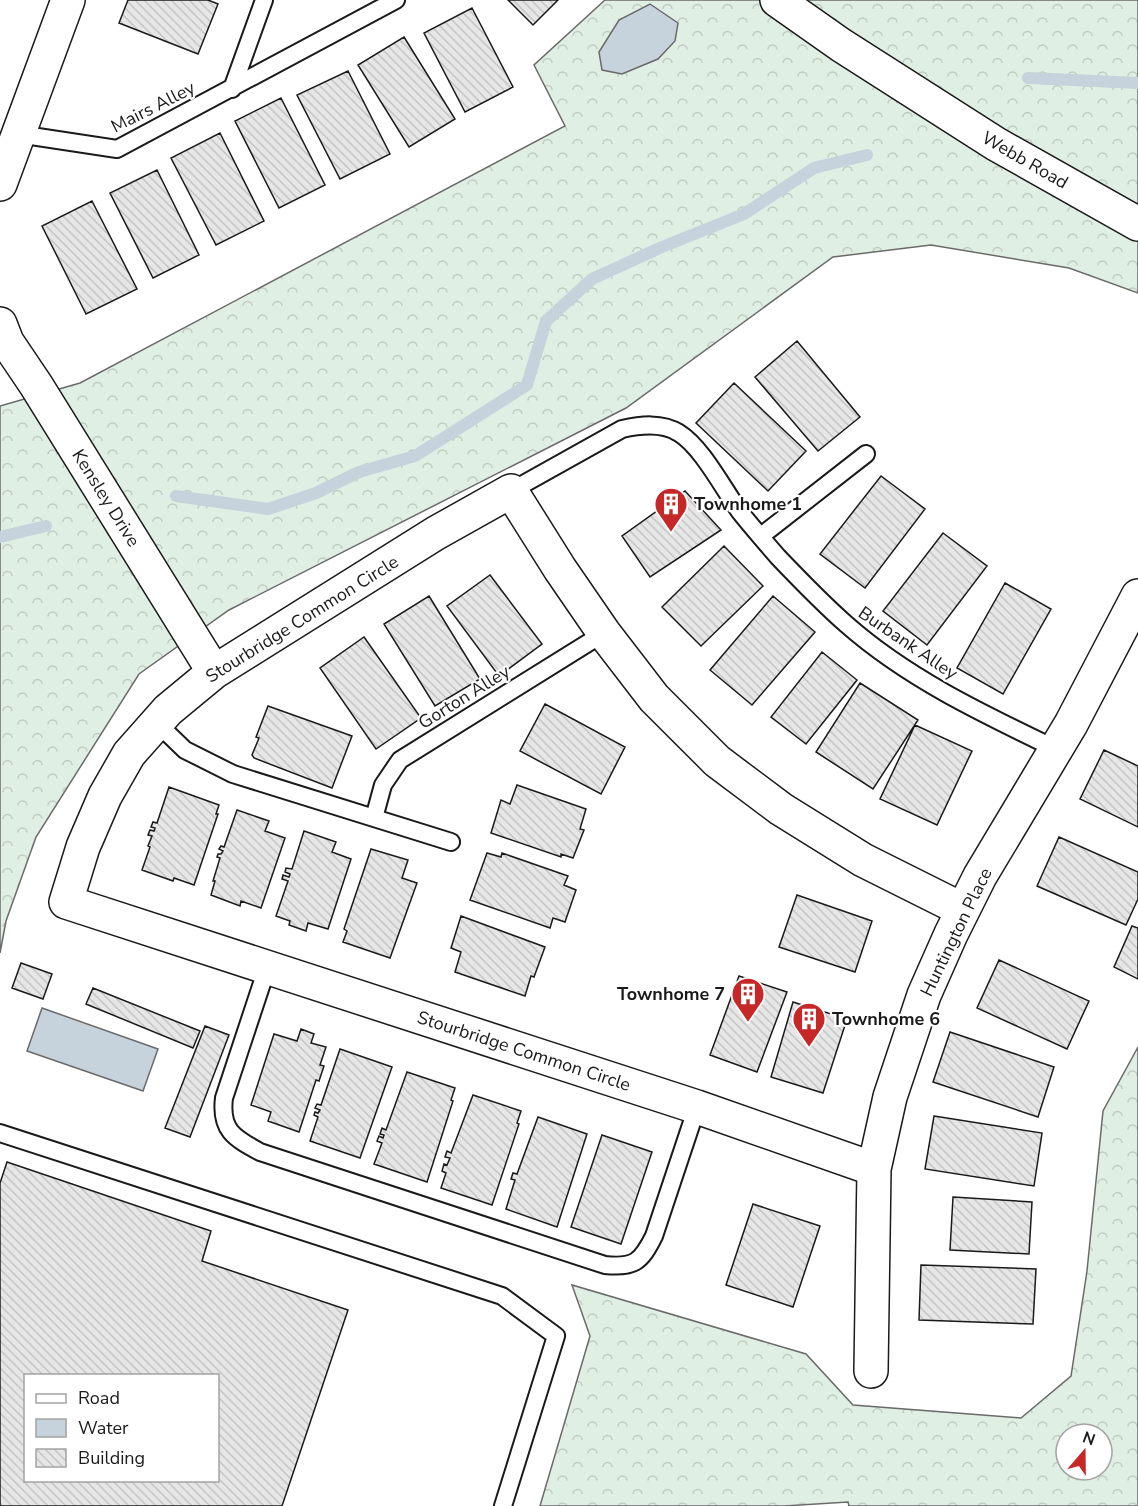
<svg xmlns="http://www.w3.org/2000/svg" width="1138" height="1506" font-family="'Nunito Sans',sans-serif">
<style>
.forest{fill:url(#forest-crowns);stroke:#6a6a6a;stroke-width:1.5;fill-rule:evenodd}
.water{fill:#c6d2dc;stroke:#6a6a6a;stroke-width:1.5}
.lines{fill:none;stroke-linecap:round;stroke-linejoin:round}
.stream{stroke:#c6d2dc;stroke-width:12}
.building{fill:url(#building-back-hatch);stroke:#1a1a1a;stroke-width:1.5;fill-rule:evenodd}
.service-casing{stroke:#1a1a1a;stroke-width:20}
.minor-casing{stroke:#1a1a1a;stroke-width:36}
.tertiary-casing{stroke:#1a1a1a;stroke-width:36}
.service{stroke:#fff;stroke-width:16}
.minor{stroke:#fff;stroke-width:33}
.tertiary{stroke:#fff;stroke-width:33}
.labels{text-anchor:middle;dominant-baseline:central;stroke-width:4.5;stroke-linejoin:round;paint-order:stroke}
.street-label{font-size:18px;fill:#1a1a1a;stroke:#fff}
.poi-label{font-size:18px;font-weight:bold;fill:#1a1a1a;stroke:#fff;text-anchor:start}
</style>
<defs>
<pattern id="forest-crowns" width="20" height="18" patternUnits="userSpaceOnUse" patternTransform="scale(1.5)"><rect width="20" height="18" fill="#e0efe3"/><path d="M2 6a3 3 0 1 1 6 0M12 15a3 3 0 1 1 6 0" fill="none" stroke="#c0ccc2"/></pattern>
<pattern id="building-back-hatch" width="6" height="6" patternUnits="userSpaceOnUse" patternTransform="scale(1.5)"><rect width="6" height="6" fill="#e6e6e6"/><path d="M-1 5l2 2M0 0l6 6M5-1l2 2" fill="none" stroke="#c5c5c5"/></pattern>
</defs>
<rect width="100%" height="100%" fill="#fff"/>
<path class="forest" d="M605 0H1138V293L1069 268 931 245 833 257 626 408 229 610 139 674 36 837 6 921 0 953V406L80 383 565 126 534 65Z
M1138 1047V1506H849L848 1502 784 1506H540L590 1336 572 1285 806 1354 853 1405 1021 1418 1071 1376 1087 1271 1103 1111ZM1066 1434H1102V1470H1066Z"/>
<path class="water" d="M650 4 678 23 675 41 658 59 622 74 602 70 599 52 619 20Z
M42 1008 158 1049 143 1091 27 1051Z"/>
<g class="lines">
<path class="stream" d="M1028 78 1138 83
M176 496 268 509 316 493 359 472 415 456 527 385 546 321 592 279 662 247 744 214 814 168 867 155
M0 537 46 526"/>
</g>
<path class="building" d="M128 0H208L218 4 198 54 119 23Z
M508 0H558L533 25Z
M472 8 513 87 465 112 424 33Z
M404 37 455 119 409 147 358 65Z
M348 71 390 154 340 179 297 95Z
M281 98 325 185 279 208 235 121Z
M220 133 264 221 216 245 171 158Z
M157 170 199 255 153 278 110 193Z
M92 201 137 289 86 314 42 226Z
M797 341 860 417 818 451 755 377Z
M734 383 806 451 768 491 696 423Z
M881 476 925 509 865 588 820 554Z
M685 491 721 530 650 577 622 536Z
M943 533 987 566 927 645 883 611Z
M724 546 763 586 701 646 662 607Z
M490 575 542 644 499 676 447 606Z
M1005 583 1051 609 1003 694 957 668Z
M429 596 480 679 435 706 384 624Z
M773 596 815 632 752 705 710 670Z
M364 637 421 718 376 749 320 668Z
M822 652 857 680 806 744 771 717Z
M860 683 918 720 873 789 816 752Z
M545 704 625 747 601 794 520 751Z
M268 706 352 736 332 788 254 758 252 755 259 738 256 737Z
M915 725 972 751 937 825 880 799Z
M1104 750 1138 766V827L1080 799Z
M517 785 586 809 580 829 584 830 573 858 561 854V857L491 833 501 800 510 804Z
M169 787 219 805 216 814H218L194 885 174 878 173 881 142 870 150 847 148 846 152 836 148 835 150 830 154 831 155 828 151 827 153 822 157 823Z
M237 810 269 821 265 831 285 838 261 908 241 901 240 906 211 895 215 881H213L220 858 217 857 218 854H221L223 851 219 849 221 846 224 847Z
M304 831 336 842 332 852 351 859 328 929 308 923 306 931 289 925 290 921 276 916 288 881 282 879 283 875 289 877 290 874 285 872 286 868 292 869Z
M1059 837 1138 872V899L1126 925 1037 886Z
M371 849 408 860 402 878 417 883 390 958 343 942 347 931 344 929Z
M487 853 501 857 502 853 568 876 564 885 576 890 565 922 553 918 550 928 470 900Z
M797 895 872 921 855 972 779 947Z
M461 916 545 947 534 977 531 976 525 996 455 972 461 952 451 948Z
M1132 926 1138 928V979L1114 967Z
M999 960 1089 1001 1067 1049 977 1008Z
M21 963 52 974 43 999 12 988Z
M739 976 787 992 757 1072 710 1055Z
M93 988 200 1031 193 1048 86 1004Z
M793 1002 847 1019 823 1093 771 1077Z
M205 1026 229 1035 190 1137 165 1128Z
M301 1029 314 1034 311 1043 326 1047 320 1065 324 1066 319 1081 316 1080 299 1132 268 1121 271 1112 251 1105 274 1034 297 1041Z
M950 1032 1054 1067 1038 1117 933 1082Z
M340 1049 392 1067 360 1158 310 1141 318 1117 314 1115 315 1112 318 1113 320 1110 315 1108 317 1104 321 1105Z
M407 1072 455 1088 451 1100 453 1101 427 1182 374 1164 382 1143 377 1141 379 1136 383 1138 384 1135 380 1134 382 1128 386 1130Z
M473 1095 521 1111 517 1123 519 1124 492 1205 441 1188 446 1173 442 1171 444 1164 447 1165 450 1158 445 1157 447 1151 451 1153Z
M934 1116 1042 1133 1034 1186 925 1169Z
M538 1117 587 1134 557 1227 506 1209 515 1180 511 1179 513 1173 517 1174Z
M602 1135 652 1152 621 1244 571 1227Z
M7 1162 211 1231 202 1261 348 1310 282 1506H0V1183ZM26 1376H218V1480H26Z
M953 1197 1032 1202 1029 1254 950 1250Z
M753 1204 820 1226 793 1307 726 1285Z
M921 1265 1036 1269 1033 1324 919 1320Z"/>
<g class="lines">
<g class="service-casing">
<path id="service" d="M232 89 264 0
M18 134 117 149 396 0
M511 491 622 429C640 425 662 422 679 433 702 447 724 490 740 512 752 527 765 542 778 557 800 580 822 603 846 624 907 678 983 714 1056 749
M761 536 866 454
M157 723 185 750 233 774 451 842
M374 818 383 785 400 760 604 633
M267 968 224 1098C220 1130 234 1138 260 1152L605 1265C634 1268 641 1262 654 1236L697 1107
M0 1133 502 1296 556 1336 503 1506"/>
</g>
<g class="minor-casing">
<path id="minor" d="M0 184 68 0
M0 324 7 342 36 385 214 672
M874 1169 697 1107 66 902 83 847 105 796 129 754 168 710 214 672 436 533 511 491 560 569 604 633 654 698 717 761 781 809 863 860 963 910
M871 1371 874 1169 890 1097 924 995 951 934 980 876 1071 724 1138 596"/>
</g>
<g class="tertiary-casing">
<path id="tertiary" d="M777 0 841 45 996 144 1138 224"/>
</g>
<use href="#service" class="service"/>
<use href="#minor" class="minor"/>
<use href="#tertiary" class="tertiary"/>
</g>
<defs>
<g id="building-pin" transform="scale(1.725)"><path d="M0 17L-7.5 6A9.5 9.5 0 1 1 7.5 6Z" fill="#c62828" stroke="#fff"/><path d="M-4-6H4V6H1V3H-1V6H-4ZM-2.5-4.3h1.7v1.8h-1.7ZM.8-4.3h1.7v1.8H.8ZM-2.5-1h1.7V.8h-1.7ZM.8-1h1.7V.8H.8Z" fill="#fff"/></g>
</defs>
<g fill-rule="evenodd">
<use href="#building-pin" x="671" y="504"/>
<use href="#building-pin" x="748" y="994"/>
<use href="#building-pin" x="809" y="1019"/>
</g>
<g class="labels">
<g class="street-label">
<text transform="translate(153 107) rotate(-27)">Mairs Alley</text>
<text transform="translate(1025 160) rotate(30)">Webb Road</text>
<text transform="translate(106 498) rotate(58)">Kensley Drive</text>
<text transform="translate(302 619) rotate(-32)">Stourbridge Common Circle</text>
<text transform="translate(908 643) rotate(34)">Burbank Alley</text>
<text transform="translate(464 697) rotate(-32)">Gorton Alley</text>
<text transform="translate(956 932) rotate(-64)">Huntington Place</text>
<text transform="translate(524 1051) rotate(18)">Stourbridge Common Circle</text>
</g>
<g class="poi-label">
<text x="694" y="504">Townhome 1</text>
<text x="725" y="994" text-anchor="end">Townhome 7</text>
<text x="832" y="1019">Townhome 6</text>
</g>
</g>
<rect x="24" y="1374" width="195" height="108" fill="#ffffff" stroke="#a3a3a3" stroke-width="1.5"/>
<rect x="36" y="1394" width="30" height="9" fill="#ffffff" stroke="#a3a3a3" stroke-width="1.5"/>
<text x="78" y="1404" font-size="18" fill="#1a1a1a">Road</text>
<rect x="36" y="1419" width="30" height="18" fill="#c6d2dc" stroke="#a3a3a3" stroke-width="1.5"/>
<text x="78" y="1434" font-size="18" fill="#1a1a1a">Water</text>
<rect x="36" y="1449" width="30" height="18" fill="url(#building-back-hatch)" stroke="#a3a3a3" stroke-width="1.5"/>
<text x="78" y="1464" font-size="18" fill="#1a1a1a">Building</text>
<g transform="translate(1084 1452) rotate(20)"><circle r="28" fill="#ffffff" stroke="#a3a3a3" stroke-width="1.5"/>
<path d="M0-4.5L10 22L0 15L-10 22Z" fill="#c62828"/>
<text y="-9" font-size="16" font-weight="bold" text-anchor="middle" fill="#1a1a1a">N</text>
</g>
</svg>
